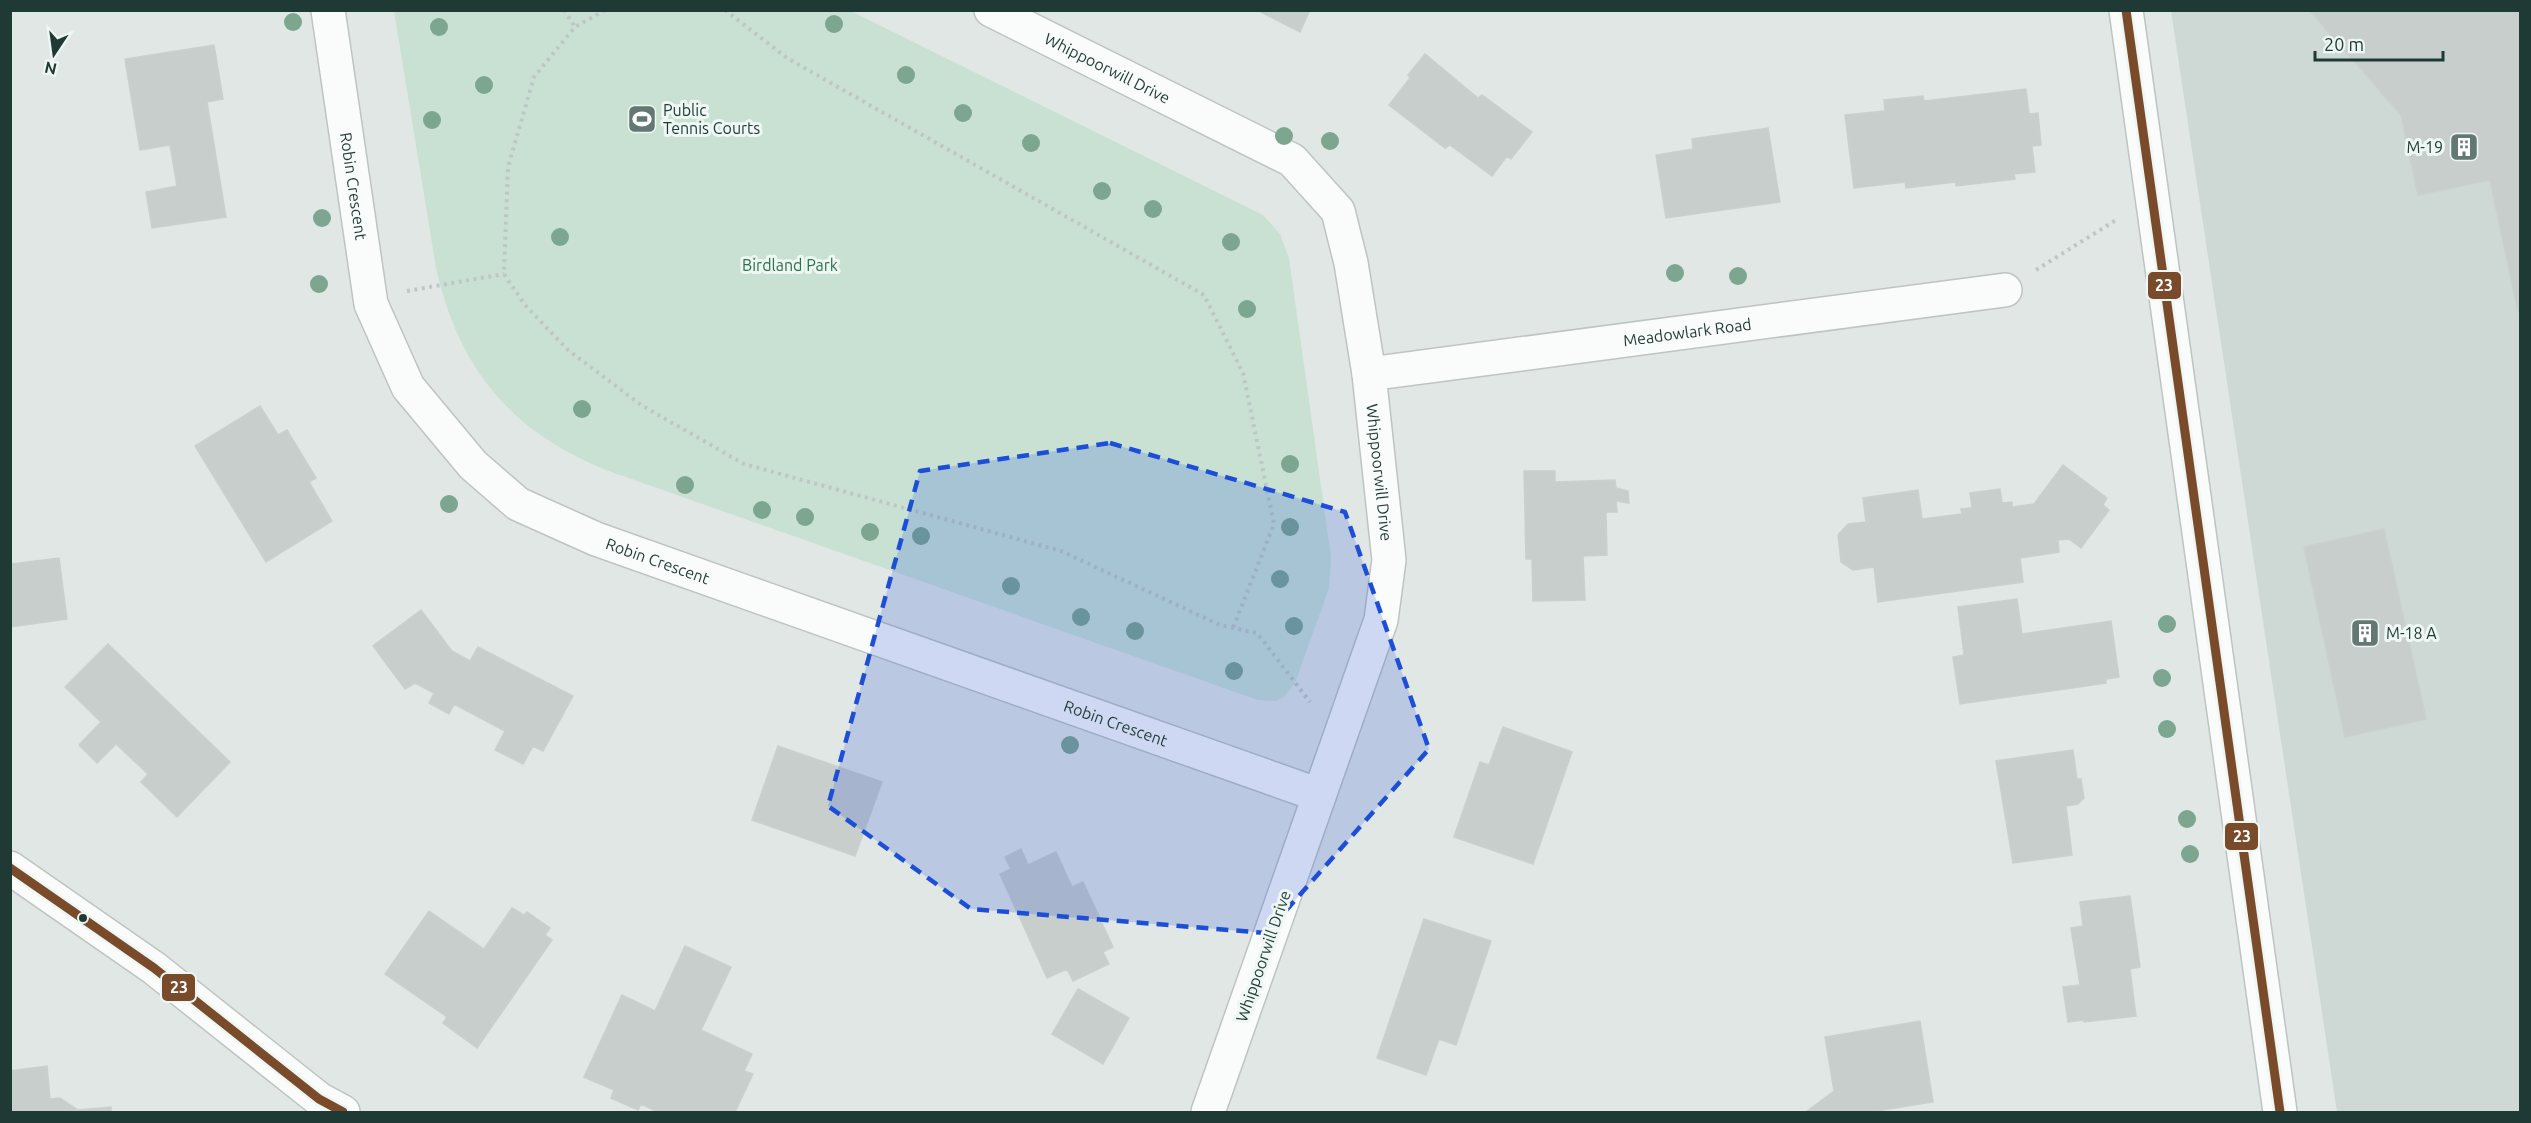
<svg xmlns="http://www.w3.org/2000/svg" width="2531" height="1123" font-family="Ubuntu,sans-serif">
<style>
.built{fill:#ced9d5}
.green{fill:#c9e1d2}
.building{fill:#c8cecc;stroke:#cad0ce;stroke-width:1.5}
.lines{fill:none;stroke-linecap:round;stroke-linejoin:round}
.minor-casing{stroke:#bec4c2;stroke-width:36}
.path{stroke:#bfc7c6;stroke-width:4;stroke-dasharray:3 4.5;stroke-linecap:butt}
.minor{stroke:#fafbfb;stroke-width:33}
.bus-1-casing{stroke:#eef7f3;stroke-width:14}
.bus-1{stroke:#7a4b2a;stroke-width:9}
.tree{fill:#7ca690}
.marked{fill:#1d4ed8;fill-opacity:0.2;stroke:#1d4ed8;stroke-width:4.5;stroke-dasharray:12 8;stroke-linejoin:round}
.bus-dot{fill:#1f3a35;stroke:#eef7f3;stroke-width:2}
.labels{text-anchor:middle;dominant-baseline:central;stroke-width:6;stroke-linejoin:round;paint-order:stroke}
.street-label{font-size:16px;fill:#1f3a35;stroke:#eef7f3}
.poi-label{font-size:16px;fill:#1f3a35;stroke:#eef7f3;text-anchor:start}
.park-label{font-size:16px;fill:#29714b;stroke:#eef7f3}
.line-badge{stroke:#eef7f3;stroke-width:2}
.badge-label{font-size:16px;text-anchor:middle;font-weight:bold;fill:#fff}
</style>
<rect width="100%" height="100%" fill="#e1e7e5"/>
<path class="built" d="M2171 11H2520V1112H2337Z"/>
<path class="green" d="M394 11H851L1263 215 1280 234 1289 258 1331 557 1329 588 1295 683 1284 697 1276 701 1258 700 606 470C510 431 459 369 436 268Z"/>
<path class="building" d="M1257 10H1310L1300 32Z
M2309 10H2520V311L2518 312 2490 180 2418 195 2401 115Z
M214 45 223 99 207 102 226 217 152 228 146 192 177 186 170 145 140 150 125 59Z
M1425 54 1478 98 1482 95 1532 132 1511 159 1507 156 1492 176 1450 145 1445 148 1389 105 1410 78 1408 75Z
M2026 89 2029 114 2038 113 2041 145 2032 146 2035 172 2014 174 2015 179 1956 186V182L1906 188 1905 182 1854 188 1845 115 1885 111 1884 100 1923 96 1924 101Z
M1768 128 1780 202 1666 218 1656 155 1693 149 1692 139Z
M260 406 278 435 287 430 316 478 309 482 332 521 266 562 195 446Z
M2063 465 2107 498 2103 505 2109 510 2081 548 2069 539 2058 540 2059 552 2020 558 2023 582 1878 602 1874 567 1853 570 1841 562 1838 535 1848 524 1866 522 1863 498 1918 490 1922 519 1962 514 1961 509 1972 508 1970 493 2000 489 2002 503 2012 502V507L2034 504Z
M1524 471H1555V482L1615 480 1616 488 1628 491 1629 503 1616 501 1617 512H1606L1607 555 1583 556 1585 600 1533 601 1532 559H1526Z
M2384 529 2426 719 2345 737 2304 547Z
M10 558 11 564 59 558 67 619 10 627Z
M2017 599 2022 634 2111 621 2119 677 2106 679V683L1960 704 1953 657 1964 655 1958 607Z
M421 610 452 651 470 661 478 647 573 696 543 751 533 746 523 764 495 750 505 731 454 704 449 714 429 703 434 693 415 683 405 689 373 646Z
M108 644 230 762 177 817 141 782 148 774 116 744 97 763 79 745 101 722 65 687Z
M1503 727 1572 752 1533 864 1454 837 1480 762 1489 765Z
M778 746 882 782 855 856 752 820Z
M2073 750 2077 779H2081L2084 798 2078 804 2066 806 2072 855 2013 863 1996 761Z
M1021 849 1028 865 1056 852 1072 887 1083 882 1113 947 1103 952 1109 964 1073 981 1067 969 1047 978 1000 874 1011 869 1005 857Z
M2130 896 2140 967 2130 969 2136 1016 2084 1022V1020L2068 1022 2063 987 2080 985 2071 928 2083 926 2080 902Z
M512 908 524 915 527 912 550 928 545 935 552 940 477 1048 443 1023 447 1017 385 974 429 911 484 949Z
M1424 919 1491 941 1456 1045 1439 1039 1426 1075 1377 1058Z
M685 946 731 967 701 1030 752 1054 744 1071 753 1074 735 1112H658L641 1104 638 1110 611 1098 614 1090 584 1077 622 995 655 1011Z
M1078 989 1129 1018 1103 1064 1052 1034Z
M1920 1021 1933 1102 1870 1112H1806L1834 1091 1825 1037Z
M47 1066 50 1099 60 1098 78 1110 111 1107V1112H11L10 1071Z"/>
<g class="lines">
<g class="minor-casing">
<g id="minor">
<path id="s1" d="M328 10 371 304 408 387 473 465 518 504 596 539 1319 795"/>
<path id="s2" d="M991 10 1292 160 1338 211 1351 263 1369 374 1389 560 1381 620 1208 1112"/>
<path d="M2126 10 2280 1112"/>
<path id="s3" d="M1369 374 2005 290"/>
<path d="M10 868 154 968 319 1099 343 1112"/>
</g>
</g>
<path class="path" d="M564 10 575 27
M605 10 575 27 534 77 508 167 504 274 525 305 568 350 641 405 744 464 1061 551 1220 625 1257 633 1310 702
M725 10 787 58 1204 295 1243 373 1274 524 1233 628
M2036 270 2116 220
M407 291 504 274"/>
<use href="#minor" class="minor"/>
<g class="bus-1-casing">
<path id="bus-1" d="M2126 10 2280 1112
M10 868 154 968 319 1099 343 1112"/>
</g>
<use href="#bus-1" class="bus-1"/>
</g>
<g class="tree">
<circle cx="293" cy="22" r="9"/>
<circle cx="834" cy="24" r="9"/>
<circle cx="439" cy="27" r="9"/>
<circle cx="906" cy="75" r="9"/>
<circle cx="484" cy="85" r="9"/>
<circle cx="963" cy="113" r="9"/>
<circle cx="432" cy="120" r="9"/>
<circle cx="1284" cy="136" r="9"/>
<circle cx="1330" cy="141" r="9"/>
<circle cx="1031" cy="143" r="9"/>
<circle cx="1102" cy="191" r="9"/>
<circle cx="1153" cy="209" r="9"/>
<circle cx="322" cy="218" r="9"/>
<circle cx="560" cy="237" r="9"/>
<circle cx="1231" cy="242" r="9"/>
<circle cx="1675" cy="273" r="9"/>
<circle cx="1738" cy="276" r="9"/>
<circle cx="319" cy="284" r="9"/>
<circle cx="1247" cy="309" r="9"/>
<circle cx="582" cy="409" r="9"/>
<circle cx="1290" cy="464" r="9"/>
<circle cx="685" cy="485" r="9"/>
<circle cx="449" cy="504" r="9"/>
<circle cx="762" cy="510" r="9"/>
<circle cx="805" cy="517" r="9"/>
<circle cx="1290" cy="527" r="9"/>
<circle cx="870" cy="532" r="9"/>
<circle cx="921" cy="536" r="9"/>
<circle cx="1280" cy="579" r="9"/>
<circle cx="1011" cy="586" r="9"/>
<circle cx="1081" cy="617" r="9"/>
<circle cx="2167" cy="624" r="9"/>
<circle cx="1294" cy="626" r="9"/>
<circle cx="1135" cy="631" r="9"/>
<circle cx="1234" cy="671" r="9"/>
<circle cx="2162" cy="678" r="9"/>
<circle cx="2167" cy="729" r="9"/>
<circle cx="1070" cy="745" r="9"/>
<circle cx="2187" cy="819" r="9"/>
<circle cx="2190" cy="854" r="9"/>
</g>
<path class="marked" d="M1110 443 1345 512 1429 749 1266 933 971 909 828 806 920 471Z"/>
<defs>
<g id="stadium-square" transform="scale(1.5)"><rect x="-9" y="-9" width="18" height="18" rx="4" fill="#637773" stroke="#eef7f3"/><path d="M0-5a6.5 5 0 1 0 0 10a6.5 5 0 1 0 0-10ZM-3.5-1.8h7v3.6h-7Z" fill="#fff"/></g>
<g id="building-square" transform="scale(1.5)"><rect x="-9" y="-9" width="18" height="18" rx="4" fill="#637773" stroke="#eef7f3"/><path d="M-4-6H4V6H1V3H-1V6H-4ZM-2.5-4.3h1.7v1.8h-1.7ZM.8-4.3h1.7v1.8H.8ZM-2.5-1h1.7V.8h-1.7ZM.8-1h1.7V.8H.8Z" fill="#fff"/></g>
</defs>
<g fill-rule="evenodd">
<use href="#stadium-square" x="642" y="119"/>
<use href="#building-square" x="2464" y="147"/>
<use href="#building-square" x="2365" y="633"/>
</g>
<circle class="bus-dot" cx="83" cy="918" r="5"/>
<g class="labels">
<g class="street-label">
<text stroke="none"><textPath href="#s2" startOffset="130">Whippoorwill Drive</textPath></text>
<text stroke="none"><textPath href="#s1" startOffset="178">Robin Crescent</textPath></text>
<text stroke="none"><textPath href="#s3" startOffset="321">Meadowlark Road</textPath></text>
<text stroke="none"><textPath href="#s2" startOffset="670">Whippoorwill Drive</textPath></text>
<text stroke="none"><textPath href="#s1" startOffset="700">Robin Crescent</textPath></text>
<text stroke="none"><textPath href="#s1" startOffset="1186">Robin Crescent</textPath></text>
<text transform="translate(1263 956) rotate(-71)">Whippoorwill Drive</text>
</g>
<g class="poi-label">
<text x="663" y="110">Public<tspan x="663" dy="18">Tennis Courts</tspan></text>
<text x="2443" y="147" text-anchor="end">M-19</text>
<text x="2386" y="633">M-18 A</text>
</g>
<g class="park-label">
<text x="790" y="265">Birdland Park</text>
</g>
</g>
<g class="line-badge">
<rect x="2147" y="271" width="35" height="29" rx="6" fill="#7a4b2a"/>
<rect x="2224" y="822" width="35" height="29" rx="6" fill="#7a4b2a"/>
<rect x="161" y="973" width="35" height="29" rx="6" fill="#7a4b2a"/>
</g>
<g class="badge-label">
<text x="2164" y="291">23</text>
<text x="2242" y="842">23</text>
<text x="179" y="993">23</text>
</g>
<rect width="2531" height="1123" fill="none" stroke="#1f3a35" stroke-width="24"/>
<g transform="translate(54 54) rotate(193)" stroke="#eef7f3" stroke-width="4.5" paint-order="stroke">
<path d="M0-4.5L10 22L0 15L-10 22Z" fill="#1f3a35"/>
<text y="-9" font-size="16" font-weight="bold" text-anchor="middle" fill="#1f3a35">N</text>
</g>
<path d="M2315 51v9h128v-9" fill="none" stroke="#1f3a35" stroke-width="3"/>
<text x="2324" y="51" font-size="18" fill="#1f3a35" stroke="#eef7f3" stroke-width="4.5" paint-order="stroke">20 m</text>
</svg>
